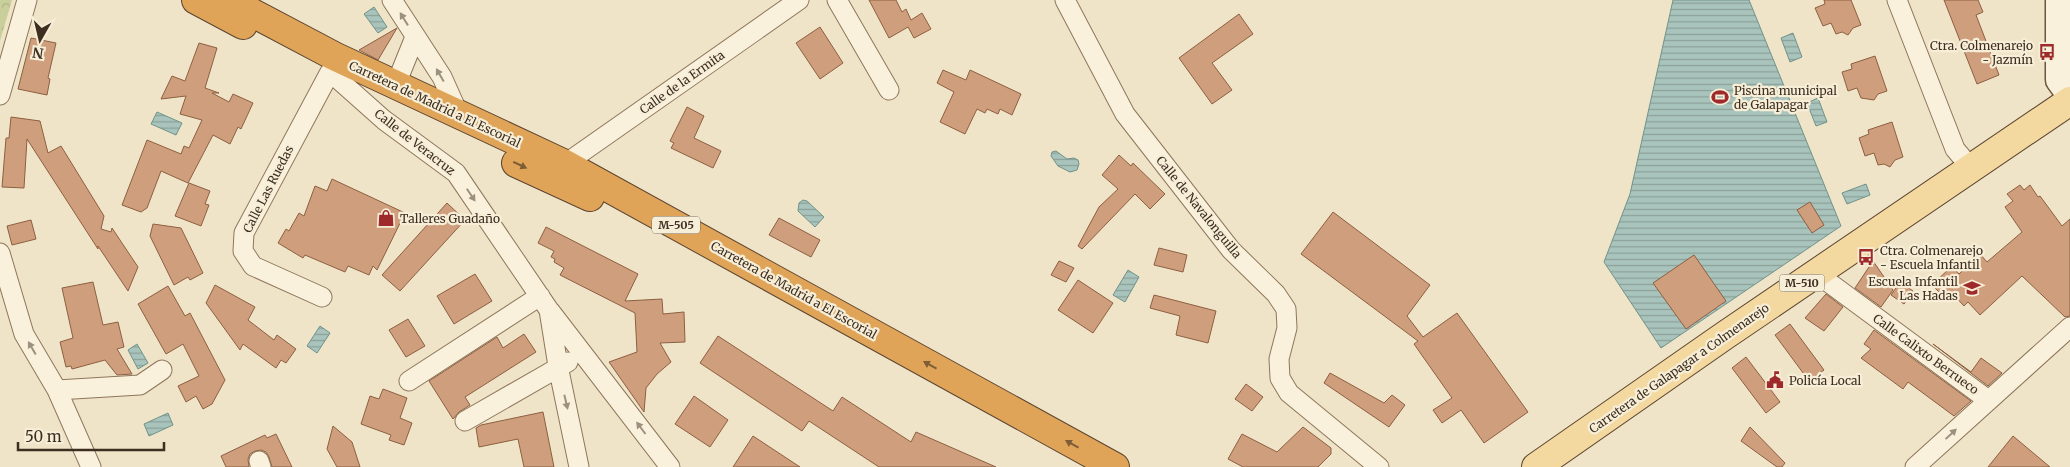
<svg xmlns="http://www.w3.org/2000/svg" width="2070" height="467" font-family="Merriweather,serif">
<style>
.park{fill:url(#park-crowns)}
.water{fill:url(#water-rules);stroke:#6f938a}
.building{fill:#cf9f7d;stroke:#8d5f41}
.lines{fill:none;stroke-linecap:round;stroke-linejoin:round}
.street-casing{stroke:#8d765c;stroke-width:21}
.secondary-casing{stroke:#6f573f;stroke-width:29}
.primary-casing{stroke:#5b4430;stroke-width:30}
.highway-casing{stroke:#5b4430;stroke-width:30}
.street{stroke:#faf1dc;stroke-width:19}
.secondary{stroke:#faf1dc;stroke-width:26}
.primary{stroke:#f3d9a0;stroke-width:28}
.highway{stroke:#e0a458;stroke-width:28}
.oneway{fill:#9c907e}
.oneway2{fill:#7e5d36}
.labels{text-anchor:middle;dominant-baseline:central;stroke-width:4.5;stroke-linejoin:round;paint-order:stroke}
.shield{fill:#f7eed8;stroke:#756857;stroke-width:1}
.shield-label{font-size:11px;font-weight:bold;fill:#3d2e20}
.poi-label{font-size:12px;fill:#3d2e20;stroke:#f7eed8;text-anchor:start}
.street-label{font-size:12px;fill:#3d2e20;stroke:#f7eed8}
</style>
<defs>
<pattern id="park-crowns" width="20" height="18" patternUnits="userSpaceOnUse" patternTransform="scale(1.25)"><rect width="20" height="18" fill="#c9cf9b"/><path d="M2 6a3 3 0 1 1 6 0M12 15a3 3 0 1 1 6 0" fill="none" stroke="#aeb285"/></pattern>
<pattern id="water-rules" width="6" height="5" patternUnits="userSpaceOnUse" patternTransform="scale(1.25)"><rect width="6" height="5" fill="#a9c4bc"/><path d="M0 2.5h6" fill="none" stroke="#8ba098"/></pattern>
</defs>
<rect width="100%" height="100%" fill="#f0e4c8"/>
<path class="park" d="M0 0H12L0 41Z"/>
<path class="water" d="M1673 0H1749L1841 226 1661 348 1604 262 1630 194Z
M374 7 387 27 378 33 364 14Z
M1793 33 1802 57 1790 62 1781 38Z
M1818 98 1827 122 1816 126 1807 103Z
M157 112 182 123 176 135 151 124Z
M1056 151 1067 159 1074 158 1078 160 1079 164 1077 170 1070 172 1058 166 1051 156 1052 152Z
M1866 184 1870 195 1847 204 1842 193Z
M803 200 807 201 824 217 815 227 798 211 799 203Z
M1128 270 1139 277 1125 302 1113 295Z
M320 326 330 333 317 353 307 346Z
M137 344 148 363 138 369 128 350Z
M168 413 173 425 149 436 144 424Z"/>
<path class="building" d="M869 0H896L902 12 906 9 911 20 922 13 931 29 914 38 908 27 889 38Z
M1824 0H1851L1861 25 1853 28 1848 35 1842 32 1836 34 1831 23 1823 26 1815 8 1825 4Z
M1944 0H1978L1983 12 1976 15 1999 75 1977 84Z
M1239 14 1253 34 1212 63 1232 90 1212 104 1179 58Z
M820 27 843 63 820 79 796 43Z
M397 28 378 60 359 50Z
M31 38 56 43 48 78 50 79 47 95 18 89Z
M199 43 217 48 205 88 219 93H212L229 102 233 94 253 103 241 129 238 127 230 144 213 135 188 183 161 171 147 208 141 212 122 205 147 140 181 154 184 146 189 148 202 120 180 114 186 96 161 99 172 76 185 81Z
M1875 56 1887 91 1878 94 1874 100 1861 98 1857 88 1848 91 1842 72 1852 69 1851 64Z
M943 70 966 80 970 70 1021 94 1012 115 1000 109 998 114 987 109 985 113 977 109 965 134 940 122 954 92 937 83Z
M687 107 704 116 694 138 721 151 713 168 671 148 674 143 670 141Z
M11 117 40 121 48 153 61 146 104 216 101 229 111 232 112 228 138 267 128 291 98 246V249L27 139 24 188 2 187 6 138H9Z
M1892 122 1903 157 1895 160 1890 167 1884 164 1878 165 1874 153 1865 156 1859 138 1869 134 1868 130Z
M1119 155 1131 166 1133 163 1165 194 1150 209 1135 194 1082 249 1078 246 1099 207 1118 189 1102 175Z
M332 179 405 213 377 270 373 266 369 275 348 266 345 272 305 255 303 258 278 243 286 229 289 231 299 213 304 216 315 186 327 191Z
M189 183 210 191 205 204 209 205 201 226 175 216Z
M2020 185 2024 190 2030 185 2038 197 2040 196 2062 226 2070 219V316L2065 317 2022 276 1980 315 1968 302 1964 306 1954 295 1948 301 1932 285 1952 266 1959 274 1980 254 1987 262 2022 232 2005 207 2013 201 2007 194Z
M1810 202 1824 225 1812 233 1797 210Z
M447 203 465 220 400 291 382 275Z
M1333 212 1430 285 1407 316 1423 337 1457 313 1528 412 1484 443 1461 410 1442 423 1433 410 1452 398 1414 344 1418 341 1301 254Z
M779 218 820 240 811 257 769 235Z
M31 220 36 239 12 245 7 226Z
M153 224 181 228 203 273 190 280 188 277 174 285 150 236Z
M546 227 638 274 625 301 662 299 663 314 684 312 685 342 660 343 671 362 657 374 646 388 644 412 609 362 637 352 635 313 560 275 564 268 554 262 555 259 551 257 554 251 538 243Z
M1159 248 1187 255 1183 272 1154 265Z
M1694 255 1726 301 1686 329 1653 283Z
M1059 261 1074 268 1066 282 1051 275Z
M1873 261 1893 290 1881 307 1855 288Z
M475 274 492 301 454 324 437 296Z
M1078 280 1113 303 1093 333 1058 310Z
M93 282 103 325 118 322 124 347 117 349 132 374 117 375 105 360 72 369 71 366 66 367 60 342 73 338 62 288Z
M1900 282 1913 291 1904 304 1891 295Z
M215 285 255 307 248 320 274 340 277 335 296 349 286 363 281 360 276 368 243 344 240 350 206 303Z
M168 286 185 316 190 313 225 380 212 404 203 409 196 396 186 402 178 386 199 376 183 344 166 354 138 304Z
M1826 294 1843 307 1824 331 1805 318Z
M1154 295 1216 311 1208 343 1176 335 1180 316 1150 308Z
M408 319 425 346 406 357 389 330Z
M1790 324 1824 370 1809 381 1775 335Z
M1874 330 1971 401 1954 416 1908 382 1903 389 1861 358 1871 349 1864 344Z
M524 334 536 352 465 397 470 405 459 412 453 419 429 381 497 337 503 348Z
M718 336 833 411 842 397 911 442 916 432 996 467H879L809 421 802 431 700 363Z
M1933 344 1971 372 1981 358 2002 373 1988 386Z
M1746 357 1780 402 1766 413 1732 368Z
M1330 373 1384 403 1392 395 1405 405 1389 427 1324 383Z
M1246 384 1263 397 1252 411 1235 399Z
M383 389 407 398 400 418 412 423 404 445 389 440 391 435 361 424 370 396 379 399Z
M694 396 728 420 710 447 675 424Z
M543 412 554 467H524L518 439 479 447 476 428 481 425Z
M333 426 352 442 360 467H337L327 449Z
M1303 427 1331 448V454L1318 467H1243L1228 459 1242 434 1277 452Z
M1750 427 1785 463 1782 467H1777L1741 441Z
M276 434 292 467H272L269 457 266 452 261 450 255 451 250 454 248 459 249 467H226L221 456 265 435 267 438Z
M753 436 800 467H733Z
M2013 436 2050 467H1988Z"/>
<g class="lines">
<g class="street-casing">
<path id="street" d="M392 0 442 77 459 115
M837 0 889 90
M1065 0 1125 114 1231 250 1276 294 1286 309 1287 328 1279 359 1280 378 1289 393 1379 467
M1897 0 1955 149 1971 168
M396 84 415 37
M0 95 27 0
M565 164 799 0
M0 253 24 334 57 390 91 467
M1816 273 1988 400
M322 297 253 266 243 251 244 233 330 72 384 120 456 173 549 310 558 366 579 467
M550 311 670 467
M409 381 540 296
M57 390 140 385 162 370
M465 421 568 362
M259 461 261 467
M1915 467 2070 327"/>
</g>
<g class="secondary-casing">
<path id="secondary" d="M2059 0V80L2070 95"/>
</g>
<g class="primary-casing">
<path id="primary" d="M1536 467 1724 336 2070 101"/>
</g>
<g class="highway-casing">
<path id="highway" d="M196 0 243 25
M228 0 334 56 565 164 1115 467
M516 163 590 197"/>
</g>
<use href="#street" class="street"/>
<use href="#secondary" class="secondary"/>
<use href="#primary" class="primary"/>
<use href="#highway" class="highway"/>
</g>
<defs><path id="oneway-solid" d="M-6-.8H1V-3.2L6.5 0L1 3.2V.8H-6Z" transform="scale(1.25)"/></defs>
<g class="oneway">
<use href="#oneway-solid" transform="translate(404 19) rotate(-122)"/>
<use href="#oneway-solid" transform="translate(440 75) rotate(-120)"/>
<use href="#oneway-solid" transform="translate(471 195) rotate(56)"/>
<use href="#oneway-solid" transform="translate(32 348) rotate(-120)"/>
<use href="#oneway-solid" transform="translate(566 402) rotate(77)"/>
<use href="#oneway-solid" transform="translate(641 428) rotate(-127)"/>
<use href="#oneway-solid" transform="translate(1951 434) rotate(-43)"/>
</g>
<g class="oneway2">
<use href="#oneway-solid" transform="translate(520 165) rotate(25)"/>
<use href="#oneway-solid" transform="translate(930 365) rotate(-151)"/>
<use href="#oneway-solid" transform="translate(1072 444) rotate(-151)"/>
</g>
<defs>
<g id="bus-bare" transform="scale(1.35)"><path d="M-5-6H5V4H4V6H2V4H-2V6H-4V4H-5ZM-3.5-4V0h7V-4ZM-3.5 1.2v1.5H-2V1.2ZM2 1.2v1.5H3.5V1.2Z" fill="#9e2a2b" stroke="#f7eed8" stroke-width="2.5" paint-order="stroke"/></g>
<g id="stadium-bare" transform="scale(1.35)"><path d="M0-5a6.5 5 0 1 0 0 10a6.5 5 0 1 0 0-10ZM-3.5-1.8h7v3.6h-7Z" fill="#9e2a2b" stroke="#f7eed8" stroke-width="2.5" paint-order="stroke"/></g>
<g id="shop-bare" transform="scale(1.35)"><path d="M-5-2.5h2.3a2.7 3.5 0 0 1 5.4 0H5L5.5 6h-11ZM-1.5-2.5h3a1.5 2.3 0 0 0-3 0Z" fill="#9e2a2b" stroke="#f7eed8" stroke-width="2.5" paint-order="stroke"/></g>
<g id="school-bare" transform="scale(1.35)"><path d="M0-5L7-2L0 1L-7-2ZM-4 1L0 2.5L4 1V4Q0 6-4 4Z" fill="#9e2a2b" stroke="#f7eed8" stroke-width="2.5" paint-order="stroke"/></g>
<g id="civic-bare" transform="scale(1.35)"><path d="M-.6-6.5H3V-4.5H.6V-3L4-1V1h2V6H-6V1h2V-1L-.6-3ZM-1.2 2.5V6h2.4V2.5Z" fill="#9e2a2b" stroke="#f7eed8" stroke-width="2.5" paint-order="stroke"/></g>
</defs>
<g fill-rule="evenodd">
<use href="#bus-bare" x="2047" y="52"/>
<use href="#stadium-bare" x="1720" y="97"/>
<use href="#shop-bare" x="386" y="218"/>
<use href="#bus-bare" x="1866" y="257"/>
<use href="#school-bare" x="1972" y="288"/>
<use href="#civic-bare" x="1775" y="380"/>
</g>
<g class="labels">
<g class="shield">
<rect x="652" y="216.5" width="48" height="17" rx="4"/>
<rect x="1779.5" y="274.5" width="45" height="17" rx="4"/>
</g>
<g class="shield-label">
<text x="676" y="225">M-505</text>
<text x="1802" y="283">M-510</text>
</g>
<g class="poi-label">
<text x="2033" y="45" text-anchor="end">Ctra. Colmenarejo<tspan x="2033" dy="14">- Jazmín</tspan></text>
<text x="1734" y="90">Piscina municipal<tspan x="1734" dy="14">de Galapagar</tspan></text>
<text x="400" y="218">Talleres Guadaño</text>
<text x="1880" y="250">Ctra. Colmenarejo<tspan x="1880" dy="14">- Escuela Infantil</tspan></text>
<text x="1958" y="281" text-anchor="end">Escuela Infantil<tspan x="1958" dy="14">Las Hadas</tspan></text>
<text x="1789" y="380">Policía Local</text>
</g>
<g class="street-label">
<text transform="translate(682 82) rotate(-35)">Calle de la Ermita</text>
<text transform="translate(435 104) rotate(25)">Carretera de Madrid a El Escorial</text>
<text transform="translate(415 142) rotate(38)">Calle de Veracruz</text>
<text transform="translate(268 189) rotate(-63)">Calle Las Ruedas</text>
<text transform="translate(1199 207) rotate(51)">Calle de Navalonguilla</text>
<text transform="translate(794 290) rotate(29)">Carretera de Madrid a El Escorial</text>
<text transform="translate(1926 354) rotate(36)">Calle Calixto Berrueco</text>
<text transform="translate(1679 368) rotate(-35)">Carretera de Galapagar a Colmenarejo</text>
</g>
</g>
<g transform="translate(40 40) rotate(188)" stroke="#f7eed8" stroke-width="4" paint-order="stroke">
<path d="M0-4L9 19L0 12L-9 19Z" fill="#3d2e20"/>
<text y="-8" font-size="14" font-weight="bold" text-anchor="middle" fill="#3d2e20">N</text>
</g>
<path d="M18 442v8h146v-8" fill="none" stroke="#3d2e20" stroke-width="2.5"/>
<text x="25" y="442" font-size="15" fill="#3d2e20" stroke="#f7eed8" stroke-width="4" paint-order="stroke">50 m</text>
</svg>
